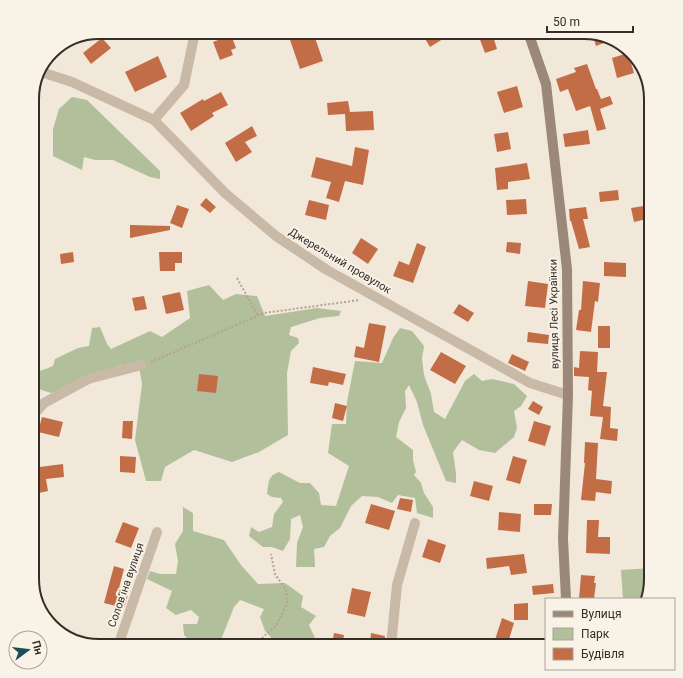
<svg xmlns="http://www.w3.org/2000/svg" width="683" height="678" font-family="Roboto,sans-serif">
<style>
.green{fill:#b1bf9b}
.building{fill:#c36d47}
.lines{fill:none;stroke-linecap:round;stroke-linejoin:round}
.path{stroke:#b4a391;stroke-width:2;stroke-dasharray:2 2;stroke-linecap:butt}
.street{stroke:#c9b9a7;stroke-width:10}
.secondary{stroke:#9c8878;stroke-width:10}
.labels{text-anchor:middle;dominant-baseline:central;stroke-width:4;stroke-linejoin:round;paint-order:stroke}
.street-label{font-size:11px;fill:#352d27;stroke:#f9f2e7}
.rim{fill:none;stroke:#352d27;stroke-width:2}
</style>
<rect width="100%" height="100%" fill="#f1e8da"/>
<path class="green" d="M72 97 87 100 160 171V179L150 177 113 160H95L84 157 82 170 53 156V129L59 109Z
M209 285 223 300 236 294 257 296 265 316 317 308 341 311 339 316 320 318 291 327 289 335 298 338 299 343 291 351 287 373 288 435 259 452 232 462 194 450 165 467 161 481H146L135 440 142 384 139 367 121 365 51 393 32 387C32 370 40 372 53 366L55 359 78 348 89 346 92 328 100 327 107 344 111 349 150 331 162 337 190 318 187 291Z
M400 328 412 331 424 346 422 358 424 375 431 394 434 412 445 419 465 381 474 374 482 381 492 379 514 384 527 396 521 406 514 411 517 428 514 437 495 453 479 450 462 440 453 452 456 474V483L446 481 423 425 417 402 409 385 405 391 406 408 399 422 396 437 413 450V460L416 472 414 475 421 483 424 493 433 507V518L417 513 415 498 398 495 392 503 378 497 362 496 351 506 340 528 330 536 324 547 314 549 315 567H296L297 543 303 527 300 515 291 519 290 539 283 551 272 547H263L249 536 251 527 259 532 272 527 274 514 283 502 281 498 272 497 267 494C269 483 267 476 279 472L300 483H310L319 493 321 505 336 506 349 466 328 453 332 424H346L347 402 355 361 382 363 393 338Z
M183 507 193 513V531L224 540 241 565 258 584 285 583 303 596 301 607 316 616 309 625 315 638V646H279L265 631 260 617 264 609 240 600 234 607 220 642 188 639 184 635 183 624H197L199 617 191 610 176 615 166 608 172 591 147 579 150 571 160 574H176L178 561 175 544 183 531Z
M651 568V579L647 599H623L621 570Z"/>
<path class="building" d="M306 32H313L323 61 300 69 289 37Z
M421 32H454L430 47Z
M492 33 497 49 485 53 479 37Z
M592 33 613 39H614L596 46Z
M231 35 236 48 231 50 233 55 220 60 213 42Z
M102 38 111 48 91 64 83 53Z
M628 53 634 73 617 78 612 58Z
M158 56 167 77 135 92 125 72Z
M587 64 596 89H597L601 99 610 96 613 104 600 109 606 129 597 131 590 106 576 111 568 89 560 92 556 79 576 72 574 68Z
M517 86 523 107 504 113 497 92Z
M221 92 228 105 212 113 214 116 191 131 180 113 203 99 204 101Z
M348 101 350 112 373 111 374 130 346 131 345 114 328 115 327 103Z
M252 126 257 136 245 142 252 152 236 162 225 143Z
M588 130 590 144 565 147 563 134Z
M508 132 511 149 497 152 494 134Z
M355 147 369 150 363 185 345 181 339 202 326 198 331 182 311 177 316 157 352 166Z
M527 163 530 179 508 182V189L497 190 495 168Z
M618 190 619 200 600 202 599 192Z
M206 198 216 207 210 213 200 205Z
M526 199 527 214 507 215 506 200Z
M309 200 329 205 326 220 305 215Z
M177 205 189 209 182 228 170 223Z
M650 205 651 218 634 222 631 208Z
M586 207 588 219H583L590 247 579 249 571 221H570L569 209Z
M130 225 170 226V230L130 238Z
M361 238 378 249 368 264 352 253Z
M507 242 521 243 520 254 506 252Z
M417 243 426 247 413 283 393 276 399 261 409 265Z
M73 252 74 262 61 264 60 254Z
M159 252H182V263H175V271H160Z
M604 262 626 263V277L604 276Z
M528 281 548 284 545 308 525 306Z
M583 281 600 283 598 302 595 301 591 332 576 330 579 310H581Z
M180 292 184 310 166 314 162 296Z
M144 296 147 309 135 311 132 298Z
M459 304 474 313 468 322 453 313Z
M369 323 386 326 379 362 354 357 356 346 364 348Z
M598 326H610V348H598Z
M528 332 549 335 548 344 527 342Z
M580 351 598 352 597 372H607L603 406 611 407 610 428 618 429 617 441 600 439 603 417 590 416 592 391 588 390 589 377 574 376V367L579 368Z
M441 352 466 366 455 384 430 370Z
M512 354 529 362 525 371 508 363Z
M313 367 346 374 343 385 329 382 328 386 310 383Z
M199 374 218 376 216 393 197 391Z
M533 401 543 407 539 415 528 409Z
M335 403 347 406 343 421 332 418Z
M42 417 63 422 59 437 38 432Z
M123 421H133L132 439 122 438Z
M534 421 551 426 545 446 528 441Z
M585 442 598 443 596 479 612 481 611 494 596 492 595 501 581 500 585 463H584Z
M120 456 136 457 135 473 120 472Z
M513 456 527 460 520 484 506 480Z
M63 464 64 477 46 479 48 491 39 493 37 484 32 485V468Z
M474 481 493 486 489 501 470 496Z
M400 498 413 500 411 512 397 509Z
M371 504 395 511 389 530 365 523Z
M534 504H552L551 515H534Z
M499 512 521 514 520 532 498 530Z
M587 520H599L598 537H610V554L586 553Z
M123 522 139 528 131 548 115 542Z
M428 539 446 545 440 563 422 557Z
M524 554 527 573 511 575 509 566 487 569 486 558Z
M114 566 124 569 118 592 128 595 124 608 104 603Z
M581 575 595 576 594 583H596L594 599H579Z
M553 584 554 593 533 595 532 586Z
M352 588 371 592 365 617 347 613Z
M528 603V620H514V604Z
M502 618 514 623 507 646H493Z
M334 633 344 635 342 646 332 645Z
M371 633 385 636 384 646 370 644Z"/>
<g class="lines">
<path class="path" d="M237 278 258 316
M151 362 264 313 360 300
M259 646 263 637 276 626 287 604 286 590 275 574 271 554"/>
<path class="street" d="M38 71 72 82 154 120 225 193 276 236 327 270 530 383 568 395
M154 120 184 85 195 32
M32 416 44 403 88 379 142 365
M118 646 157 532
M391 646 397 585 415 523"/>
<path class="secondary" d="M528 32 546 84 567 269 568 395 563 539 566 599"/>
</g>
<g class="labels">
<g class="street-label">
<text transform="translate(340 261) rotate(31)">Джерельний провулок</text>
<text transform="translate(554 314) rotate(-91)">вулиця Лесі Українки</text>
<text transform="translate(126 585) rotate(-71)">Соловʼїна вулиця</text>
</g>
</g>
<path d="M0 0H683V678H0ZM99 39H584A60 60 0 0 1 644 99V579A60 60 0 0 1 584 639H99A60 60 0 0 1 39 579V99A60 60 0 0 1 99 39Z" fill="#f9f2e7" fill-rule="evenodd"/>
<path class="rim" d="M99 39H584A60 60 0 0 1 644 99V579A60 60 0 0 1 584 639H99A60 60 0 0 1 39 579V99A60 60 0 0 1 99 39Z"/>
<rect x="545" y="598" width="130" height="72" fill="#f9f2e7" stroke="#aba39a"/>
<rect x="553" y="611" width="20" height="6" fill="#9c8878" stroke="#aba39a"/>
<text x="581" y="618" font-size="12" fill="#352d27">Вулиця</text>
<rect x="553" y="628" width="20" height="12" fill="#b1bf9b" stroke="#aba39a"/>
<text x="581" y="638" font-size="12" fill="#352d27">Парк</text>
<rect x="553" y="648" width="20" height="12" fill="#c36d47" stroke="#aba39a"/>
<text x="581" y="658" font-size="12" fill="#352d27">Будівля</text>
<g transform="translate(28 650) rotate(75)"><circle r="19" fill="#f9f2e7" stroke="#aba39a"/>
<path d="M0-3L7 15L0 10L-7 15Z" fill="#1e4e55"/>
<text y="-6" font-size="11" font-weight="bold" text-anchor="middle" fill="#352d27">Пн</text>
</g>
<path d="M547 26v6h86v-6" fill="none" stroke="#352d27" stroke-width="2"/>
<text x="553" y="26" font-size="12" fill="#352d27" stroke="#f9f2e7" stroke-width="3" paint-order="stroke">50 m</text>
</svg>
